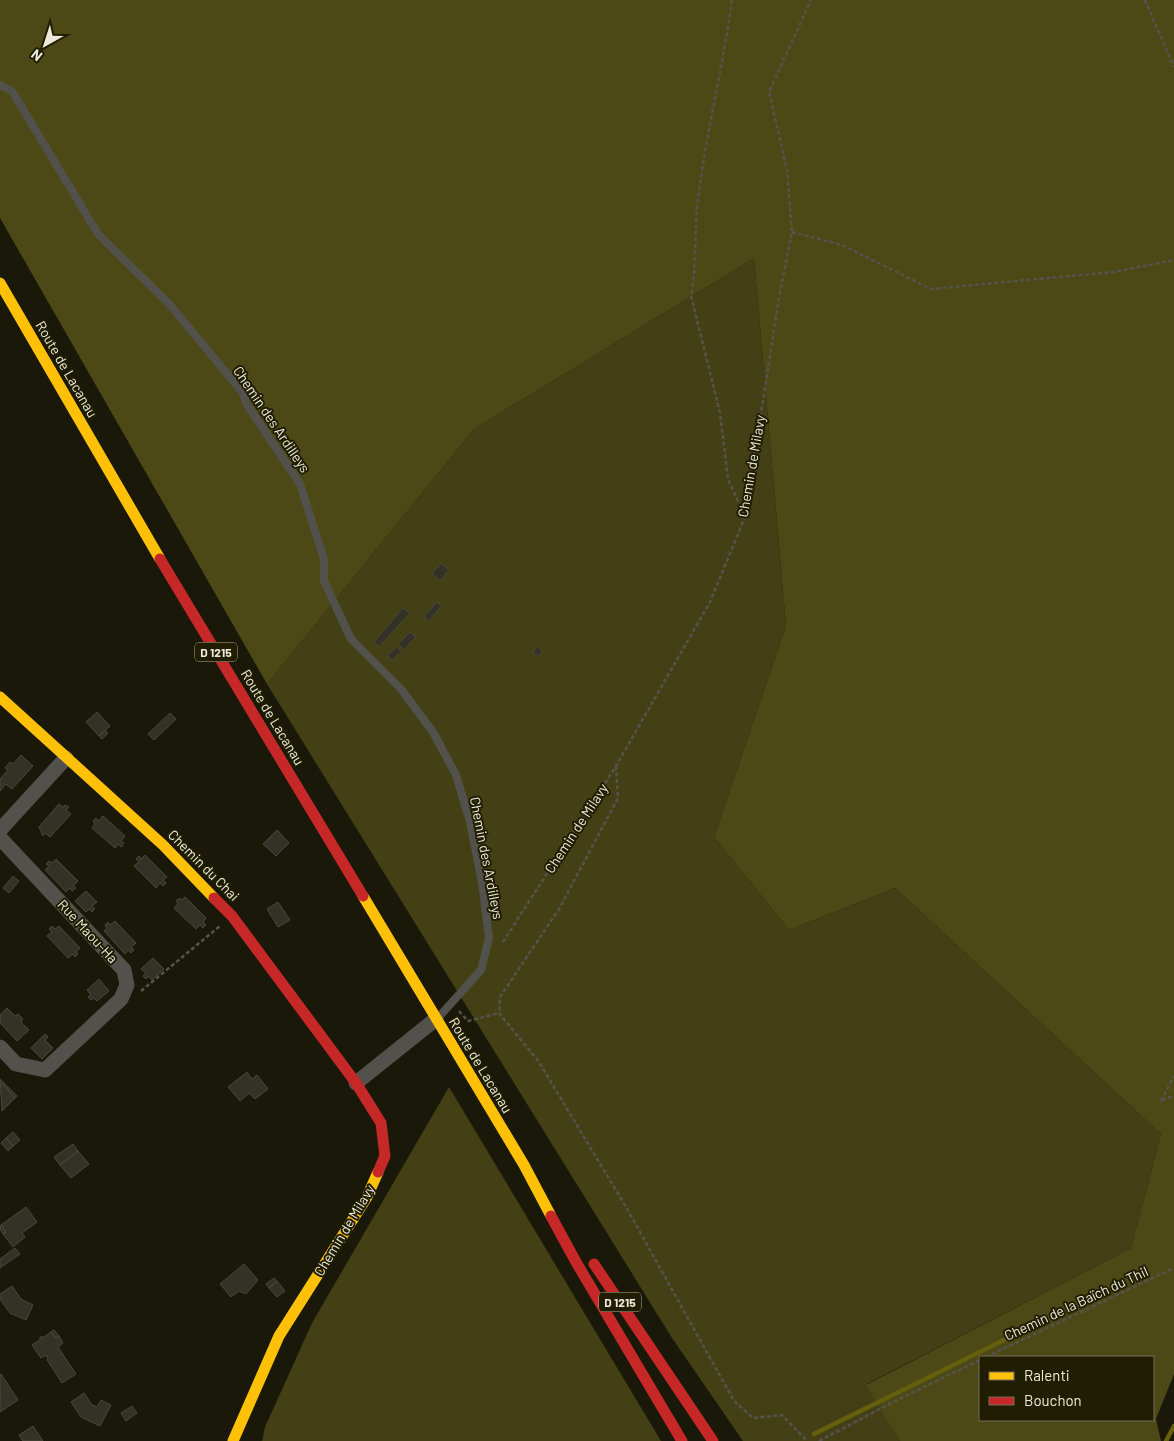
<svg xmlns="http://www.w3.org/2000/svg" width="1174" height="1441" font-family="Barlow,sans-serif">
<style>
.green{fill:#434015}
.forest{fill:#4d4917;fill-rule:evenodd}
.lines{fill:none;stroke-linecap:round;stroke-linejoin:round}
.stream{stroke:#655f0e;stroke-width:4.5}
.building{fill:#343226;stroke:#49483b}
.path{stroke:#54544d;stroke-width:2.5;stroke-dasharray:4 2.5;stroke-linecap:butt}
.lane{stroke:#52514c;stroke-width:8}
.street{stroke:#52514c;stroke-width:15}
.slow{stroke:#ffc107;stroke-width:11}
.jam{stroke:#c62828;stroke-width:11}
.labels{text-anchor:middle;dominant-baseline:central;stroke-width:4;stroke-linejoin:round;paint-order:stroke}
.shield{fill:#201d03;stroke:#afad9a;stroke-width:1}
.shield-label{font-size:12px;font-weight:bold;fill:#ecebdb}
.street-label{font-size:14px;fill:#ecebdb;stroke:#201d03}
</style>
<rect width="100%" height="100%" fill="#1a1809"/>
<path class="green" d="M754 258 786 626 714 837 789 930 895 888 1161 1134 1131 1248 867 1384 900 1441H743L672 1338 267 684 474 429Z
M449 1087 661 1441H262L265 1427 312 1323Z"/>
<path class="forest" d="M0 0H1174V1374L1156 1419 1161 1441H900L866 1385 1131 1248 1161 1134 895 888 789 930 714 837 786 626 754 258 474 429 267 684 0 218ZM980 1357H1153V1420H980Z"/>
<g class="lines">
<path class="stream" d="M814 1434 1123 1281
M1166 1441 1174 1426"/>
</g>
<path class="building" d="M441 563 449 570 440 581 432 574Z
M437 602 441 606 429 621 424 617Z
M403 608 410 613 379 647 374 642Z
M410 632 416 637 404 650 398 644Z
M537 646 542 651 539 657 533 652Z
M397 647 401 652 392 660 387 655Z
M97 712 110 726 99 736 86 722Z
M170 713 176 719 154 740 148 734Z
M105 730 108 733 102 739 99 736Z
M21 755 33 766 12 789 6 784 0 791V779L8 770 5 768 10 762 13 764Z
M59 804 63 807 65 805 69 807 66 810 71 814 50 837 45 833 43 836 39 827Z
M103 816 125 836 121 841 124 843 121 847 118 844 115 848 92 828 95 824 93 821 96 818 98 821Z
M277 830 289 843 276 856 263 844Z
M145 855 167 877 163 880 166 883 163 886 160 883 156 888 134 866 139 862 136 859 139 856 141 859Z
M56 859 78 881 73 886 76 888 72 891 70 888 66 892 45 870 49 866 46 864 49 861 52 863Z
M13 876 19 881 9 893 3 888Z
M86 891 97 902 92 906 95 909 92 912 89 909 86 912 75 901Z
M185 897 206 918 203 922 206 925 203 928 200 925 196 929 174 908 178 903 176 901 179 898 181 900Z
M278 902 290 920 278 927 267 909Z
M115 921 136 943 131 947 134 950 131 953 128 950 125 954 104 931 107 928 105 925 108 922 110 925Z
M52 926 55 929 59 926 80 948 76 951 78 954 75 957 73 954 68 958 47 936 52 932 49 929Z
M153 958 164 969 152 980 148 976 146 979 143 976 146 973 141 969Z
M99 979 109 991 97 1001 94 998 91 1000 88 997 91 995 87 990Z
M7 1008 15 1016 18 1014 23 1019 21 1022 29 1030 17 1041 0 1023V1015Z
M45 1034 48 1037 45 1040 53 1048 42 1059 31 1048Z
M247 1072 252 1079 257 1075 268 1089 255 1099 249 1093 240 1101 228 1087Z
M0 1079 4 1083 2 1084 15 1098 2 1111Z
M4 1083 17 1096 15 1098 2 1084Z
M13 1132 20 1140 13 1146 6 1138Z
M6 1138 13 1146 8 1151 1 1143Z
M73 1144 78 1151 60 1165 54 1157Z
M78 1151 89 1164 71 1178 60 1165Z
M26 1207 37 1222 22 1233 25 1237 13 1247 3 1234 6 1232 1 1225Z
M1 1225 6 1232 3 1234 0 1229Z
M15 1248 20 1254 0 1268V1259Z
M244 1264 258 1280 246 1294 239 1291 231 1297 220 1284Z
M274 1278 277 1281 269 1288 266 1284Z
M277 1281 285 1291 277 1297 269 1288Z
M12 1286 21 1299 33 1305 26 1320 10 1313 0 1299V1294Z
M54 1330 59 1336 56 1338 51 1332Z
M51 1332 56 1338 59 1336 63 1343 58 1347 76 1374 62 1383 47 1360 48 1359 46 1355 41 1358 32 1345 40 1340V1337H44Z
M1 1374 18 1400 0 1412V1375Z
M84 1393 92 1405 97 1407 101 1400 111 1405 100 1426 81 1417 71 1402Z
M132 1406 137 1413 126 1421 121 1413Z
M33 1426 43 1441H23L19 1435Z"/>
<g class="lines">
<path class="path" d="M732 0C723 67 706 133 698 200 694 232 697 264 691 296L720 413 728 479 744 515
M1145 0 1174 67
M792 232 842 245 931 289 1113 272 1174 260
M616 766 618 798 559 909 500 997 499 1013 539 1062 626 1207 734 1401 753 1418 782 1415 807 1441
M503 942 616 766 710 602 745 517 779 297 792 232 787 170 769 92 811 0
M141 991 220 926
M459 1011 468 1021 499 1013
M1162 1100 1174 1096
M1161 1101 1174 1076
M986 1357 1174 1268
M819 1441 897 1400 980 1360"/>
<path class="lane" d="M0 85 12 91 98 234 171 306 243 393 246 403 300 484 324 559V581L351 639 401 689 433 732 456 775 470 822 482 883 489 938 481 970 438 1018"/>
<path class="street" d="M0 830 66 758
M0 838 124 970 127 985 121 999 45 1070 16 1064 0 1047
M356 1083 436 1019"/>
<path class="slow" d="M0 283 160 559
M0 697 163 845 214 898
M363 896 524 1165 551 1216
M233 1441 279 1336 367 1197 378 1172"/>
<path class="jam" d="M160 559 363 896
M214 898 232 916 356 1083 381 1123 385 1156 378 1172
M551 1216 576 1262 682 1441
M594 1264 713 1441"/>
</g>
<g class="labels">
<g class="shield">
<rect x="195" y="642.5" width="42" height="19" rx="4"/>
<rect x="599" y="1292.5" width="42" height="19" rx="4"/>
</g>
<g class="shield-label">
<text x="216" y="652">D 1215</text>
<text x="620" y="1302">D 1215</text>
</g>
<g class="street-label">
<text transform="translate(67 369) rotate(60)">Route de Lacanau</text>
<text transform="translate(272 419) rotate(56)">Chemin des Ardilleys</text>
<text transform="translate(751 466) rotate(-80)">Chemin de Milavy</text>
<text transform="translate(273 717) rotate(59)">Route de Lacanau</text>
<text transform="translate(576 828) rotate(-57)">Chemin de Milavy</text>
<text transform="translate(487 858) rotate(79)">Chemin des Ardilleys</text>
<text transform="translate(204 865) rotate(45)">Chemin du Chai</text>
<text transform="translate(88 931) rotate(47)">Rue Maou-Ha</text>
<text transform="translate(481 1065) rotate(59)">Route de Lacanau</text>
<text transform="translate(344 1230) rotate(-59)">Chemin de Milavy</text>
<text transform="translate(1076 1303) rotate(-25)">Chemin de la Baïch du Thil</text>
</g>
</g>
<rect x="979" y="1356" width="175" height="65" fill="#201d03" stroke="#726f59"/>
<rect x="989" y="1372" width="25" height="8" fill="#ffc107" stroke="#726f59"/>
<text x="1024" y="1381" font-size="15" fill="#ecebdb">Ralenti</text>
<rect x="989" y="1397" width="25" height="8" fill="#c62828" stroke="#726f59"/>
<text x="1024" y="1406" font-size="15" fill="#ecebdb">Bouchon</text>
<g transform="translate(45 45) rotate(219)" stroke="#201d03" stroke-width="4" paint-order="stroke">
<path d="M0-4L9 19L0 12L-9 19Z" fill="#ecebdb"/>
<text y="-8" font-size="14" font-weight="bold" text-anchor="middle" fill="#ecebdb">N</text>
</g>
</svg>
